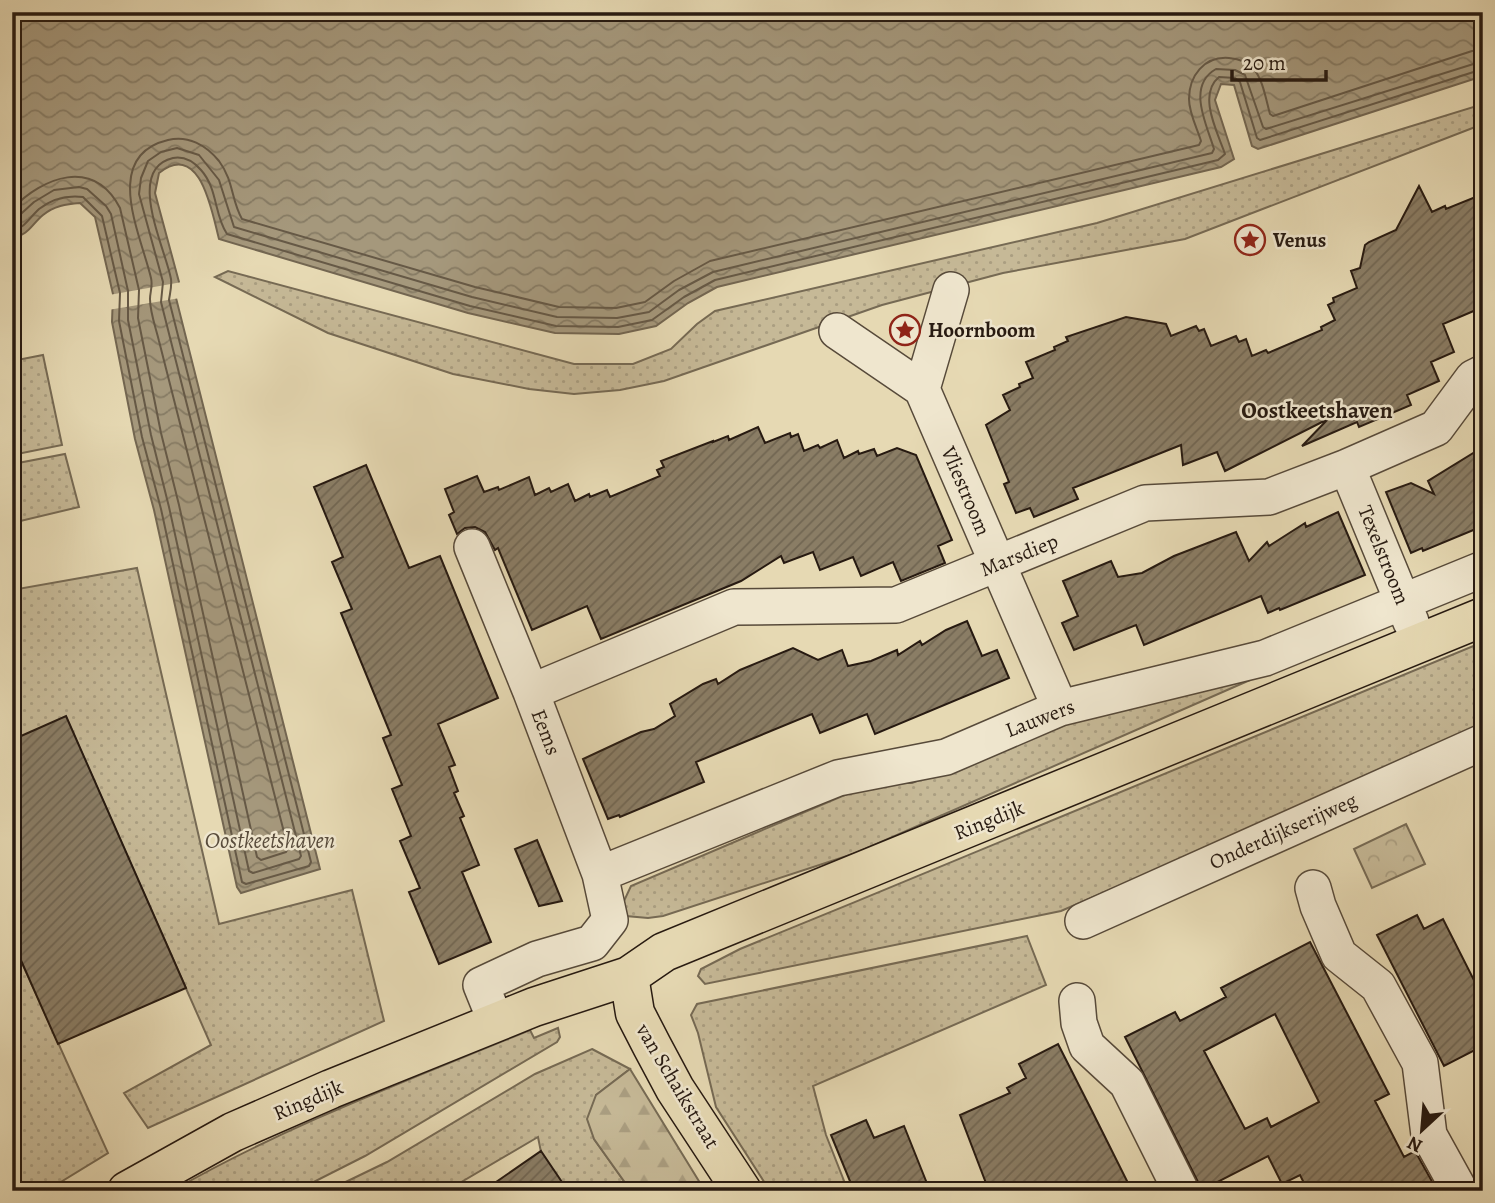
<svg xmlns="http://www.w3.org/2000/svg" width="1495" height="1203" font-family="Alegreya,serif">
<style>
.grass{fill:url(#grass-dots);stroke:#766a54;stroke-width:2}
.forest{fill:url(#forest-firs);stroke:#766a54;stroke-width:2}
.park{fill:url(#park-crowns);stroke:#766a54;stroke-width:2}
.water{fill:url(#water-waves);stroke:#736651;stroke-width:2}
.pier{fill:#e6d9b3}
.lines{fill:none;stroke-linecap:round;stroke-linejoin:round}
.shore{stroke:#665946;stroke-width:2}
.building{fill:url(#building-hatch);stroke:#271a11;stroke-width:2;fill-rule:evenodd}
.minor-casing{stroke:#574a3a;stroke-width:38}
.major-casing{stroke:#271a11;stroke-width:41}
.minor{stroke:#efe6ce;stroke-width:35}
.major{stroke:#e6d9b3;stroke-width:38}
.labels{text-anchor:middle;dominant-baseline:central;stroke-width:5;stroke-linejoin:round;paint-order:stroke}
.poi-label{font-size:21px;font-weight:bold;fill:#271a11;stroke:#efe6ce;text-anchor:start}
.street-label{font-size:21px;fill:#271a11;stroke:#efe6ce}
.neighbourhood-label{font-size:23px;font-weight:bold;fill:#271a11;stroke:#efe6ce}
.water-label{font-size:23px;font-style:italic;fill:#594c3c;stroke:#efe6ce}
</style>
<defs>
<pattern id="grass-dots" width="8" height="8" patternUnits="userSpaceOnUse" patternTransform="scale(1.75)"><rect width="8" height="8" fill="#c6b997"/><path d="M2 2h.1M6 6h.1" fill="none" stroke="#aa9e81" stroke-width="1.8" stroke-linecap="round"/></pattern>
<pattern id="forest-firs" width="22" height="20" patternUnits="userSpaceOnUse" patternTransform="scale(1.75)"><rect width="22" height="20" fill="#c6b997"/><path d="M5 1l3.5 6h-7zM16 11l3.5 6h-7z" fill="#aa9e81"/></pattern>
<pattern id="park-crowns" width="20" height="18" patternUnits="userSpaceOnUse" patternTransform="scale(1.75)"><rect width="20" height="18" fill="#c6b997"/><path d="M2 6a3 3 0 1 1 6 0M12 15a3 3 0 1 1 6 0" fill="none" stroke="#aa9e81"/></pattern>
<pattern id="water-waves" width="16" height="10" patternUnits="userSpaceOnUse" patternTransform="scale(1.75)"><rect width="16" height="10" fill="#a5987c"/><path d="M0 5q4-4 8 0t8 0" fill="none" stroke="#867b64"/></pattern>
<pattern id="building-hatch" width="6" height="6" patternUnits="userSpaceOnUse" patternTransform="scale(1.75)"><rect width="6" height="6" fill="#8a7d65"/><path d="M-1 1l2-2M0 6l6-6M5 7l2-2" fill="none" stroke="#716652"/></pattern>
</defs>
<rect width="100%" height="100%" fill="#e6d9b3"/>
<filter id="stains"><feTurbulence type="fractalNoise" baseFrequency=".00286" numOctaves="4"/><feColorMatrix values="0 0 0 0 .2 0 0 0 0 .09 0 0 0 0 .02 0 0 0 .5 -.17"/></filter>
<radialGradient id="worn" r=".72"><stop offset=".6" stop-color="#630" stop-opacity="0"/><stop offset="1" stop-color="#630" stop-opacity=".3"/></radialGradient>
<path class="grass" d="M1483 104V124L1185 239 1003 273 882 305 664 381 620 390 574 394 529 389 453 374 328 333 215 277 228 271 574 364H633L671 349 697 324 715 311 1097 223Z
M43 355 62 445 17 454 18 463 65 454 79 507 12 523V361Z
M137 568 219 924 352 890 384 1021 148 1128 124 1093 211 1045 66 717 12 741V590Z
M1483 642V728L1061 911 705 984 698 976 701 969 740 949C988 848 1235 745 1483 642Z
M1250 680 856 853 663 916 648 918 626 916 623 903 631 886 873 783H912L1072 719Z
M1027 936 1046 985 813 1086 826 1135 848 1191H770L716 1107 698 1033 691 1015 697 1004Z
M12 941 108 1153 46 1191H12Z
M558 1028 560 1037 557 1042 365 1156 296 1191H172C285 1126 409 1080 530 1030L534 1038Z
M592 1049 630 1069 596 1095 594 1139 631 1191H565L542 1157 538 1137 446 1191H327L387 1162 535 1074Z"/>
<path class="forest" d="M630 1069 705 1191H631L594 1139 587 1119 596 1095Z"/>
<path class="park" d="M1406 824 1425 864 1372 888 1354 849Z"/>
<path class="water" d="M12 12H1483V76L1258 149 1252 146 1234 85 1221 84 1215 100 1234 159 1221 167 717 287 688 303 656 326 619 334 555 333 468 313 219 239C212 213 201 140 159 173L155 193 179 282 176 298 320 869 241 893 237 887 154 510 135 439 112 322 113 294 95 217 80 203C66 204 54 206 43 215 31 225 29 235 12 238Z"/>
<path class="pier" d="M182 282 180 298 108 310 109 295Z"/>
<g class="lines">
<path class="shore" d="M12 209C43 177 93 157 120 208L139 290 138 318 161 433 179 505 257 857 261 860 286 852 288 848 159 341C156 328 150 313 150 299 150 292 153 286 151 278 141 235 101 156 168 140 188 135 206 145 219 161 234 181 231 200 242 219L475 287 559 307 616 308 645 302 674 281 710 261 1199 145 1201 141C1197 128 1189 113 1189 99 1189 76 1204 56 1229 58 1238 59 1247 61 1253 68 1263 79 1266 100 1270 114L1273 116 1472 51 1483 50
M12 222 34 202 54 190 79 187 87 189 106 206 111 214 128 291V320L151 435 169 507 249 871 253 873 299 859 301 856 161 302 163 282 139 194 141 178 148 161 161 152 177 148 199 155 219 180 234 227 472 297 557 317 617 318 649 312 679 290 713 272 1212 153 1214 149C1207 125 1186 86 1216 69L1235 70 1245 75 1263 127 1266 129 1483 61
M12 231C25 228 30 217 39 209 52 199 67 195 83 197L102 216 120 293 119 321 142 437 161 509 242 882 246 884 309 866 311 862 169 300C170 293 172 286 171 279 165 247 125 169 173 158 184 156 194 162 201 170 218 189 214 215 227 234L470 306 556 326 618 327 652 320 684 297 715 280 1218 160 1225 154C1218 133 1197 95 1219 77L1235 78 1240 82 1257 138 1260 140 1483 69"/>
</g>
<path class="building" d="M1419 186 1432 212 1445 206 1446 209 1483 194V307L1443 324 1454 352 1431 362 1439 381 1407 395 1411 405 1359 427 1357 422 1302 446 1328 419 1225 471 1217 452 1183 465 1181 445 1073 488 1078 499 1034 517 1030 508 1016 513 1004 484 1009 482 986 425 1010 410 1003 395 1020 387 1019 384 1033 378 1026 362 1055 350 1054 347 1068 341 1066 337 1126 317 1166 324 1171 336 1196 326 1199 331 1204 329 1211 346 1236 336 1239 342 1246 339 1252 356 1266 350 1268 353 1322 330 1321 327 1335 320 1328 305 1334 302 1333 298 1357 288 1351 271 1360 268 1365 245 1369 242 1396 230Z
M758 427 765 443 790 433 791 437 798 434 804 451 818 445 820 448 837 440 844 458 858 451 859 454 874 449 877 456 897 448 916 455 952 540 938 546 945 563 901 581 893 562 861 576 853 557 820 570 813 552 784 563 781 556 741 581 601 639 587 606 532 630 498 548 495 550 485 532 475 527 465 528 457 534 449 515 454 512 445 489 477 476 484 492 498 487 499 490 529 477 535 495 549 488 551 492 568 484 575 501 589 494 590 497 607 490 610 497 660 476 657 470 664 467 661 461 713 441V442L728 436 729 440Z
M1483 447V526L1423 551 1422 548 1411 553 1386 492 1411 483 1434 494 1428 481Z
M366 465 409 568 440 556 498 698 438 724 455 765 449 767 458 791 454 793 464 816 460 818 479 865 462 872 491 942 439 964 409 892 420 888 400 841 411 836 392 789 402 785 383 738 391 735 341 613 352 609 332 562 343 557 314 487Z
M1338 512 1365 575 1280 610 1279 608 1268 613 1261 596 1144 645 1136 625 1074 650 1062 623 1078 616 1063 581 1111 561 1118 577 1142 573 1174 556 1236 532 1249 561 1267 542 1269 546 1305 523 1306 527Z
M967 621 982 656 997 650 1009 678 875 734 867 714 820 733 812 714 696 762 704 782 620 817 619 815 608 819 583 759 641 732 654 729 675 716 670 704 703 684 716 679 718 684 740 670 793 648 818 660 842 650 848 666 871 661 897 650 898 655 920 641 922 645 946 630Z
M66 716 186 988 58 1044 12 940V740Z
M537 840 562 901 539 906 515 849Z
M1417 915 1424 929 1443 919 1483 998V1046L1444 1066 1377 935Z
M1310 942 1389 1094 1375 1101 1404 1157 1415 1151 1434 1185 1422 1191H1308L1300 1175 1282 1184 1268 1156 1202 1190 1125 1037 1175 1012 1180 1021 1226 997 1221 988ZM1275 1014 1319 1102 1271 1127 1267 1118 1245 1129 1204 1051Z
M1058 1044 1091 1109 1132 1191H989L960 1115 1010 1093 1007 1088 1026 1078 1019 1064Z
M866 1120 874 1138 904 1126 930 1191H854L831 1135Z
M541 1151 568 1191H483Z"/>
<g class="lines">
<g class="minor-casing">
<path id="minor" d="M951 290 922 389 1060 708
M837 331 922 389
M1347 467 1411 622
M472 547 531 692 600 874 610 920 592 943 537 959 481 985 496 1022
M531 692 734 607 896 605 1145 503 1269 497 1347 467 1436 428 1473 378 1483 373
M600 874 838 778 946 757 1060 708 1265 658 1483 569
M1313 888 1318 906 1339 955 1378 986 1420 1063 1429 1135 1460 1191
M1083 921 1483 742
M1077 1001 1079 1023 1087 1046 1127 1083 1181 1191"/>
</g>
<g class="major-casing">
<path id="major" d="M629 976 635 1013 652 1046 675 1089 742 1191
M127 1191 233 1132 331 1089 534 1007 629 976 664 952 1483 617"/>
</g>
<use href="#minor" class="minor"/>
<use href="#major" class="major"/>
</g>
<defs>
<g id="sight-ring" transform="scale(1.575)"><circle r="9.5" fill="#efe6ce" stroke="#8f2418" stroke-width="1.5"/><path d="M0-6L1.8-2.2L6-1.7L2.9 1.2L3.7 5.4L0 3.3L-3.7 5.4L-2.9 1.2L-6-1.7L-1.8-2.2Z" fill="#8f2418"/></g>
</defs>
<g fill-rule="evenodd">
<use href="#sight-ring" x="1250" y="240"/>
<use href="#sight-ring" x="905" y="330"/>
</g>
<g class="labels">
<g class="poi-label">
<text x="1273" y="240">Venus</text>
<text x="928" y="330">Hoornboom</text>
</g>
<g class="street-label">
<text transform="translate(966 491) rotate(67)">Vliestroom</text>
<text transform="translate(1019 555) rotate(-22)">Marsdiep</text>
<text transform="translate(1384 555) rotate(68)">Texelstroom</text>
<text transform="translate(1040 718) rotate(-21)">Lauwers</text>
<text transform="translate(546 732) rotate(69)">Eems</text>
<text transform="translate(989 820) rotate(-22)">Ringdijk</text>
<text transform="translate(1283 831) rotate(-24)">Onderdijkserijweg</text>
<text transform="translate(678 1086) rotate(59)">van Schaikstraat</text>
<text transform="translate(308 1100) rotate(-23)">Ringdijk</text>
</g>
<g class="neighbourhood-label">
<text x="1317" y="410">Oostkeetshaven</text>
</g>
<g class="water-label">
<text x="270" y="840">Oostkeetshaven</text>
</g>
</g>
<rect width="1495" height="1203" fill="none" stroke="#e6d9b3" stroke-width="42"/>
<rect x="14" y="14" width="1467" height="1175" fill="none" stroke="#271a11" stroke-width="3.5"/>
<rect x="21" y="21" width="1453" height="1161" fill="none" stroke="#271a11" stroke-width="2"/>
<g transform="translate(1422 1130) rotate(206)" stroke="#efe6ce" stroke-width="5" paint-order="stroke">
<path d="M0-5L12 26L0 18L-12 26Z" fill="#271a11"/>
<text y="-10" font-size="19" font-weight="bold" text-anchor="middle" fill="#271a11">N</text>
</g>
<path d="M1232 70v10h94v-10" fill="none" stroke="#271a11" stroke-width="3.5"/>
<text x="1243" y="70" font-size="21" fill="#271a11" stroke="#efe6ce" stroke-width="5" paint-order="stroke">20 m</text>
<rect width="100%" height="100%" filter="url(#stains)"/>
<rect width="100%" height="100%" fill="url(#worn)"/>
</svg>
